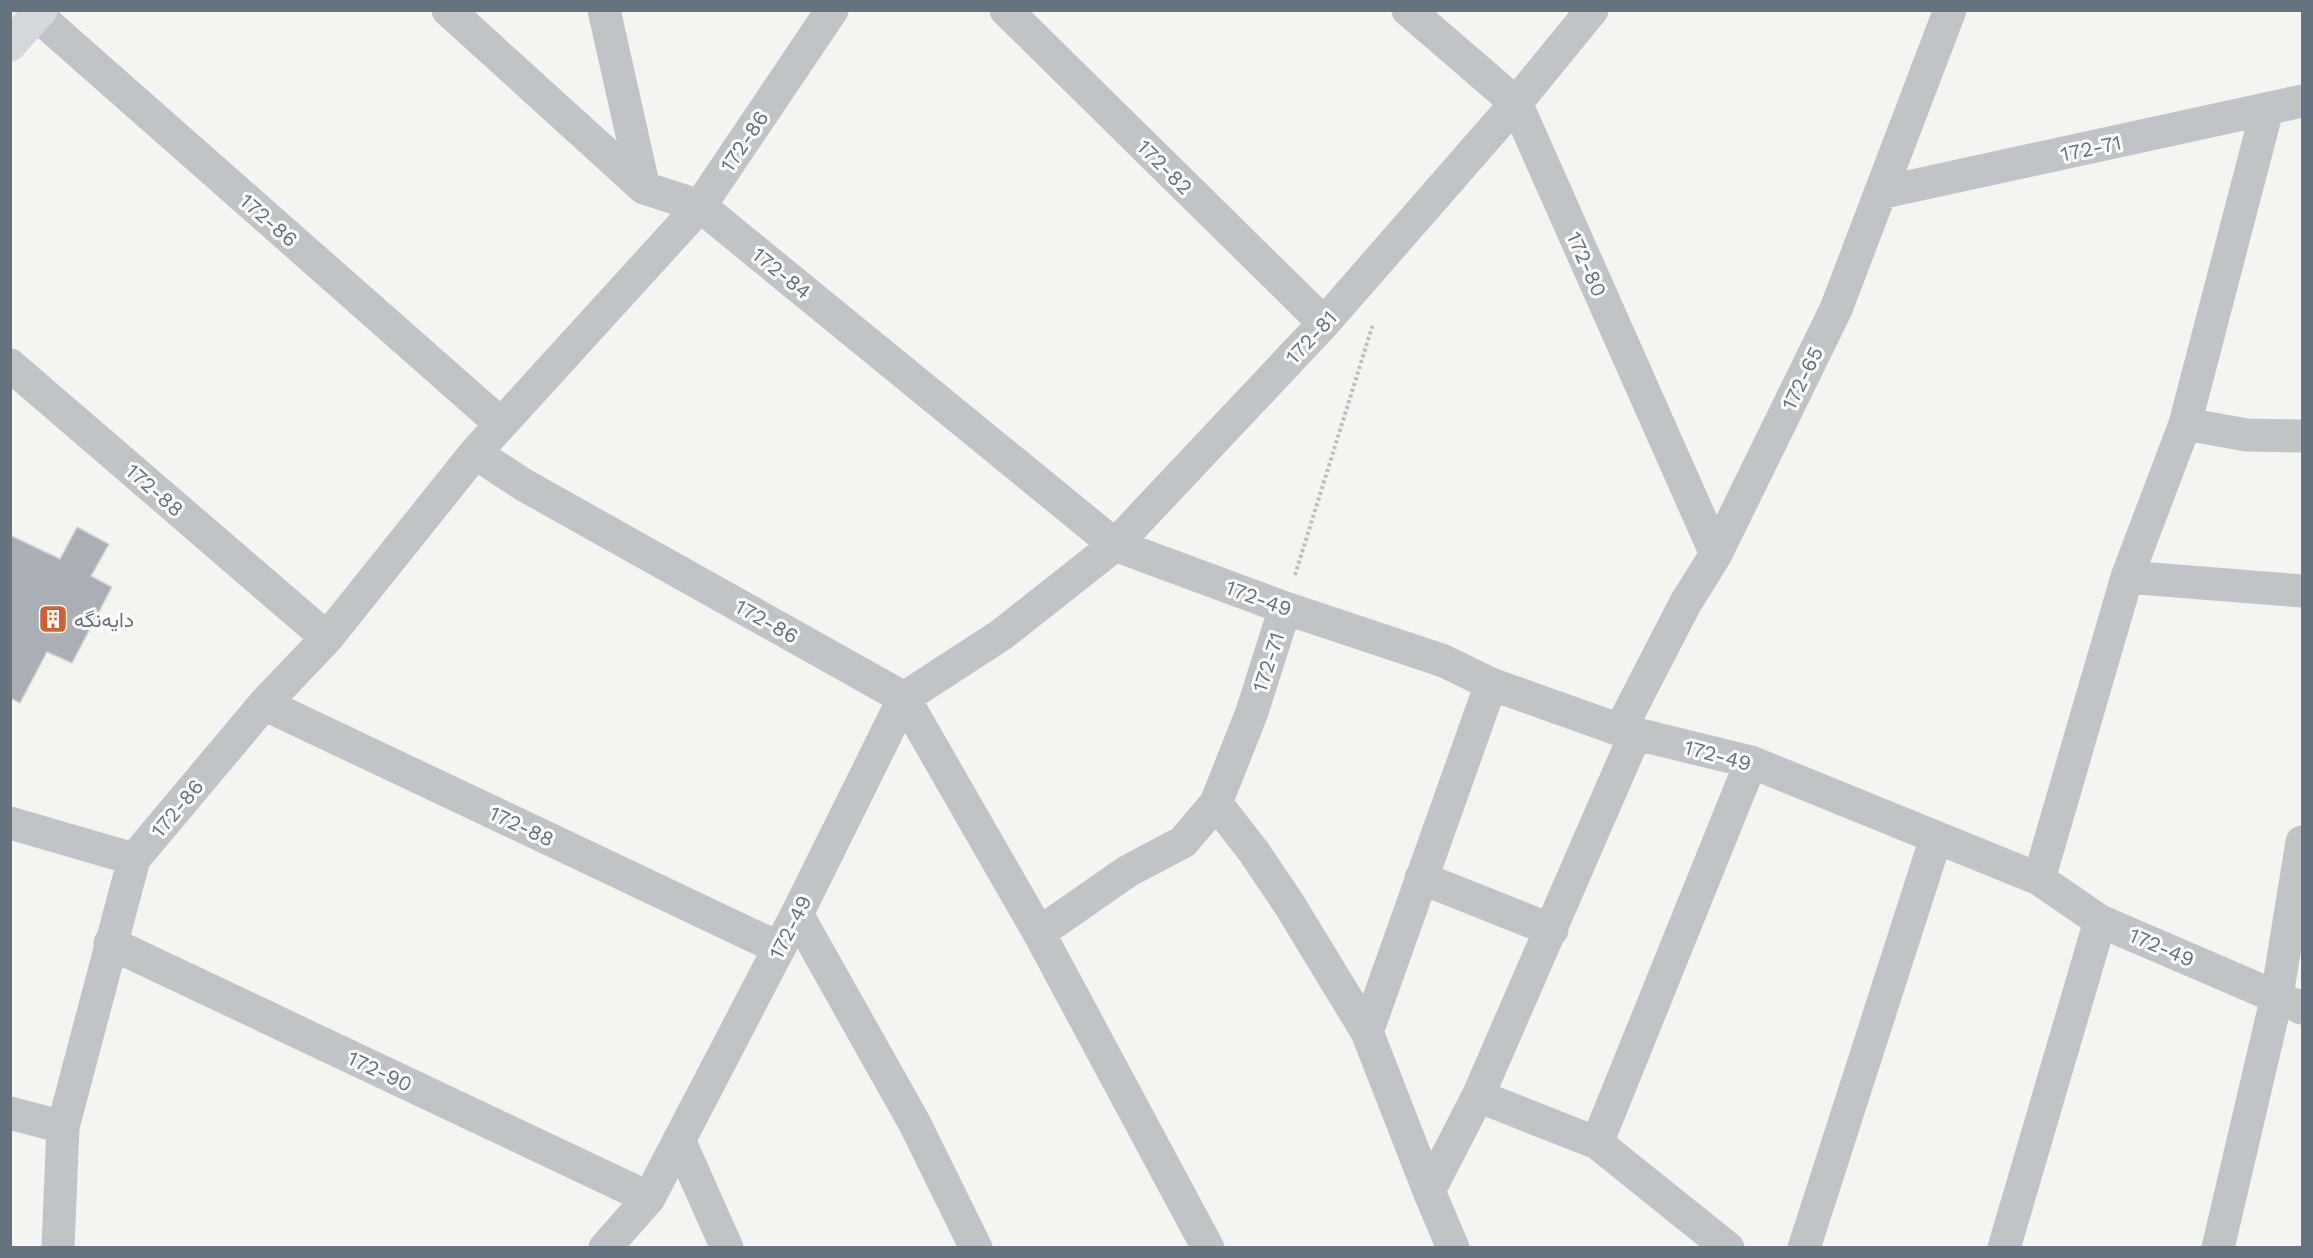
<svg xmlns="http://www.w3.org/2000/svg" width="2313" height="1258" font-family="'Work Sans',Vazirmatn,sans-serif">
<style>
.building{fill:#a9afb5;stroke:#d6d6d4;stroke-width:1.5}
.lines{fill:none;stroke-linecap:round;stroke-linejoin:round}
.path{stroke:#babcbe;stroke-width:4;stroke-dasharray:3 3;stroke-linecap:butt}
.minor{stroke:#c0c4c7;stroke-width:33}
.major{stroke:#d4d8dc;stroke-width:33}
.labels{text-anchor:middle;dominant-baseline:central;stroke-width:6;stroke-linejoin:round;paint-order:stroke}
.street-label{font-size:21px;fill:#657381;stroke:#fff}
.poi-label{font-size:21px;fill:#657381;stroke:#fff;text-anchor:start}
</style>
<rect width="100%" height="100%" fill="#f4f5f1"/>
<path class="building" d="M77 527 109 544 91 576 112 587 72 663 47 652 20 703 10 698V535L60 559Z"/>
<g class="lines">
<path class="path" d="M1295 575 1373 324"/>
<path class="minor" d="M448 10 644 188 700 206 1115 545 1285 608 1444 661 1491 684 1620 730 1751 762 2039 879 2100 921 2302 1008
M604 10 644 188
M1006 10 1324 323
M1408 10 1516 103 1716 554
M37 15 501 424
M1880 193 2302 101
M10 365 327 638
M2185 424 2247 435 2302 436
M475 453 524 485 904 698 1039 933 1208 1248
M2127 577 2302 591
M264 704 779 948
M1620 730 1685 604 1716 554 1836 309 1950 10
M1216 803 1254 852 1289 904 1367 1032 1429 1191 1453 1248
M10 823 134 859
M1421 878 1552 930
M2039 879 2127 577 2185 424 2267 110
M797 914 915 1124 976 1248
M1039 933 1128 871 1183 842 1216 803 1252 712 1285 608
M110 943 649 1198
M1367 1032 1491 684
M1478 1096 1597 1143 1728 1248
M10 1113 63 1127
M679 1140 727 1248
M1597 1143 1751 762
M1429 1191 1478 1096 1635 735
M58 1248 63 1127 134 859 264 704 327 638 475 453 700 206 832 10
M605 1248 649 1198 797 914 904 698 1001 635 1115 545 1324 323 1516 103 1592 10
M1804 1248 1936 838
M2004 1248 2100 921
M2218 1248 2277 996 2302 842"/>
<path class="major" d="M10 45 41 10"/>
</g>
<defs>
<g id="building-square" transform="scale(1.5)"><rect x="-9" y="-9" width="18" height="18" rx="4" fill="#db5d2b" stroke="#fff"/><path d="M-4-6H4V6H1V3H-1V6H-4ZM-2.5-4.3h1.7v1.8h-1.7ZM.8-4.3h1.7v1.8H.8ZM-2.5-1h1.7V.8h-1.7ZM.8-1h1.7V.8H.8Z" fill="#fff"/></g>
</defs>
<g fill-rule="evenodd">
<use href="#building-square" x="53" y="619"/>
</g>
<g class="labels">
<g class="street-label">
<text transform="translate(744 141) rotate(-56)">172-86</text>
<text transform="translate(2091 148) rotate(-12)">172-71</text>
<text transform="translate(1165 167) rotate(45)">172-82</text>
<text transform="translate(269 220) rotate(41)">172-86</text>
<text transform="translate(1587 264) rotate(66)">172-80</text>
<text transform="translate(782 273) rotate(39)">172-84</text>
<text transform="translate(1311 337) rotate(-47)">172-81</text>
<text transform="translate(1802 378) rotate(-64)">172-65</text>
<text transform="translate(155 490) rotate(41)">172-88</text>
<text transform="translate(1259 598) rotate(20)">172-49</text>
<text transform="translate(767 621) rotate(29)">172-86</text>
<text transform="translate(1268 662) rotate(-72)">172-71</text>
<text transform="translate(1718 755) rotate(15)">172-49</text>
<text transform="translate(177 808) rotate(-50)">172-86</text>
<text transform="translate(522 826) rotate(25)">172-88</text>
<text transform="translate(790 927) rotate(-63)">172-49</text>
<text transform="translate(2162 947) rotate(23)">172-49</text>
<text transform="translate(380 1071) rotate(25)">172-90</text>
</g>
<g class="poi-label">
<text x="74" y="619">دایەنگە</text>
</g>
</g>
<rect width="2313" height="1258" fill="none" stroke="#657381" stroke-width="24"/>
</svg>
